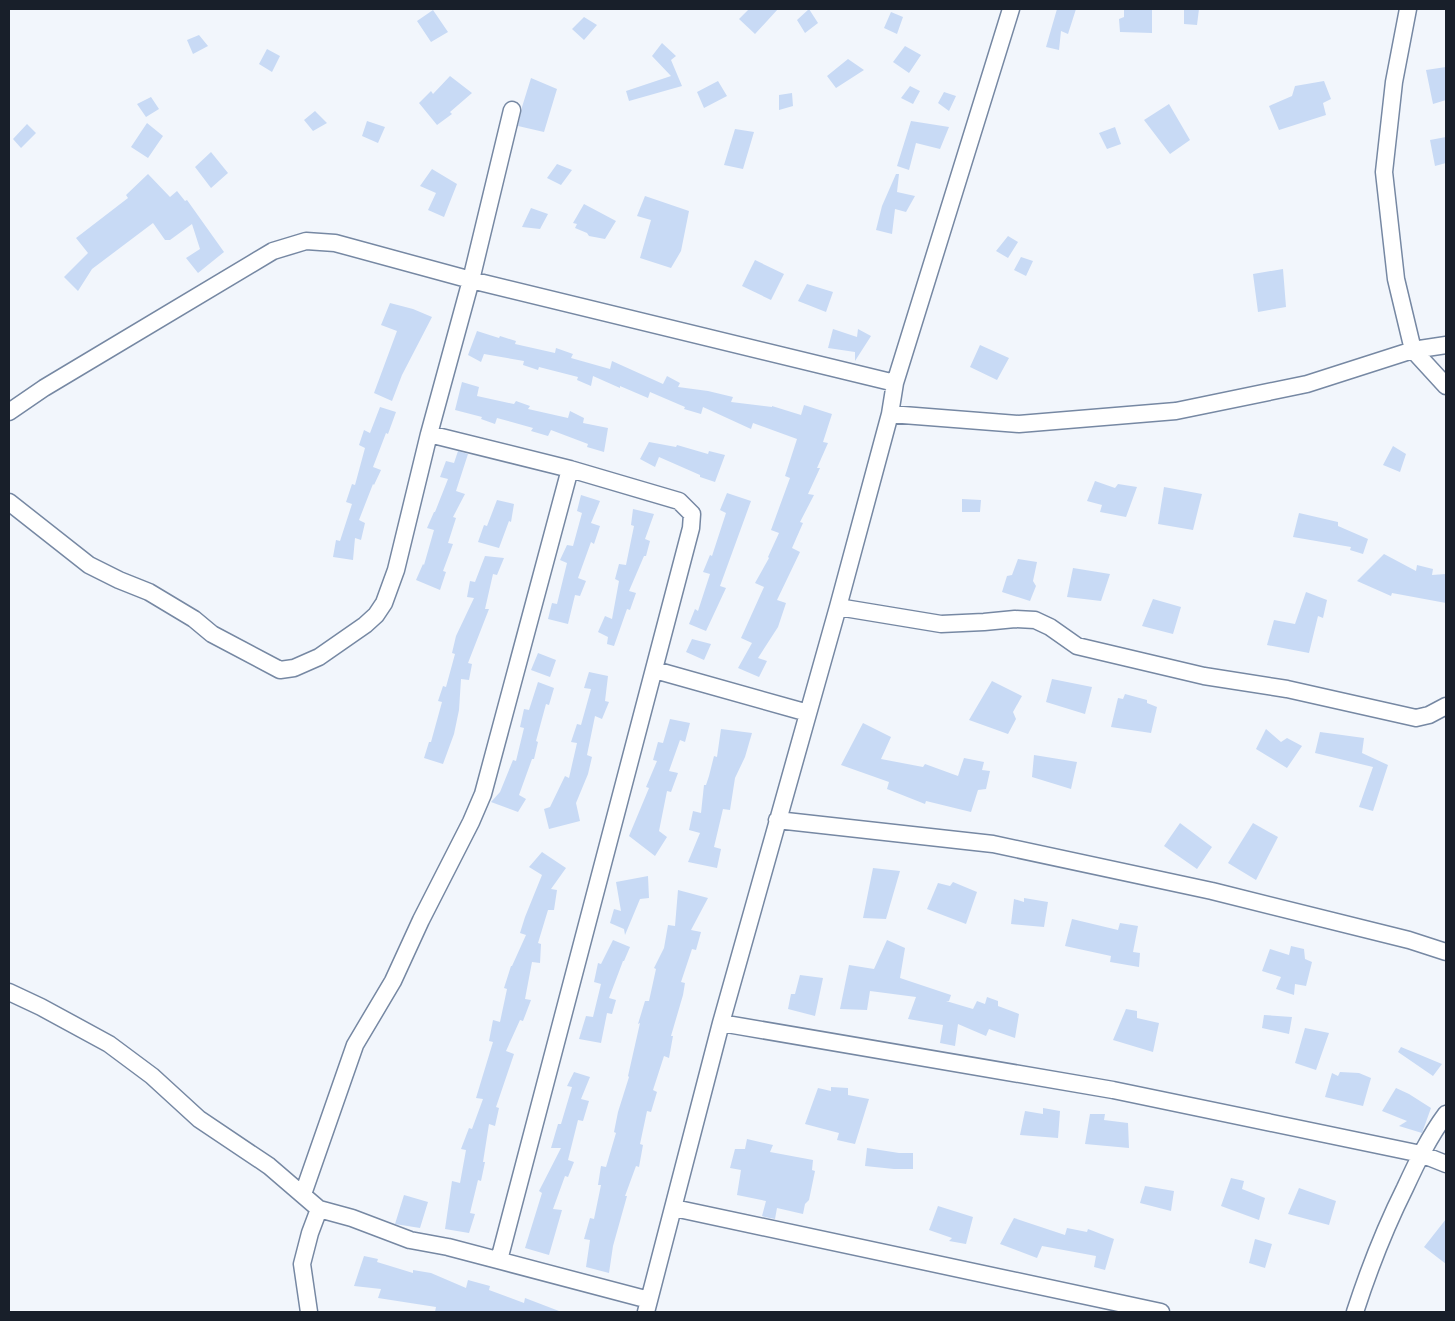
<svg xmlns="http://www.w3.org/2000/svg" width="1455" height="1321" font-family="Manrope,sans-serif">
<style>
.building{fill:#c8daf5}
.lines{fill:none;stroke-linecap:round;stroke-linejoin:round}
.minor-casing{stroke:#7688a3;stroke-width:19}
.minor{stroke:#fff;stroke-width:16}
</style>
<rect width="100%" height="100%" fill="#f2f6fc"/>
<path class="building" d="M749 9H778L755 34 739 19Z
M809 9 818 23 805 33 797 20Z
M1057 9H1076L1068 34 1061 31 1059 50 1046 47Z
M1124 9H1152V33L1120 32 1119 19 1124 17Z
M1184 9H1199L1197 25 1184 24Z
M433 10 448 32 431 42 417 21Z
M891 12 903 17 897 34 884 28Z
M584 17 597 25 584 40 572 29Z
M199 35 208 46 193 54 187 40Z
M662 43 676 56 671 60 682 86 629 101 626 91 671 76 652 56Z
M905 46 921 55 909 73 893 62Z
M267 49 280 56 272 72 259 64Z
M848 59 864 70 836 88 827 76Z
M1446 67V100L1433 104 1426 70Z
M450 76 472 93 450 112 452 114 437 125 419 103 431 91 433 94Z
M531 78 557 89 544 132 518 126 522 107Z
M718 81 727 96 704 108 697 92Z
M1324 81 1331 99 1323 103 1326 115 1279 130 1269 106 1292 96 1295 86Z
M910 86 920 91 913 104 901 98Z
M944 92 956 96 949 111 938 103Z
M792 93 793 106 779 110V95Z
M151 97 159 109 146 117 137 104Z
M1169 104 1190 140 1170 154 1144 120Z
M315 111 327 123 313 131 304 120Z
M367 121 385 127 378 143 362 136Z
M911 121 949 127 940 149 916 143 909 170 897 166Z
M147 123 163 136 148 158 131 147Z
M27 124 36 133 21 148 13 139Z
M1115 127 1121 144 1107 149 1099 133Z
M735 129 754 132 743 169 724 165Z
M1446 137V163L1435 166 1430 140Z
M211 152 228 173 211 188 195 167Z
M557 164 572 170 561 185 547 178Z
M432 169 457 184 444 217 428 210 436 193 420 186Z
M148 174 170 197 177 191 185 201 187 200 224 252 198 273 186 258 200 249 192 224 170 240H165L153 223 92 269 78 291 64 277 88 253 76 238 128 198 126 195Z
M896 174H899L897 192 915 196 906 212 895 209 892 234 876 230 882 206Z
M645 196 689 211 681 251 671 268 640 258 651 220 637 216Z
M584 204 616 221 605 239 589 236 587 233 575 228 577 224 573 223Z
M531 208 548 214 540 229 522 227Z
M1008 236 1018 242 1008 258 996 251Z
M1021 257 1033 261 1026 276 1014 270Z
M755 260 784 274 771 300 742 286Z
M1283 269 1286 307 1258 312 1253 274Z
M807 284 833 292 826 312 798 301Z
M390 303 413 309 432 317 402 375 392 401 374 393 397 331 381 325Z
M833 329 857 337 858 329 871 336 855 361V352L828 348Z
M477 331 499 338 500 336 516 341 515 344 555 353 556 348 573 354 571 358 610 369 612 361 663 384 667 376 680 383 678 387 708 391 733 397 731 402 772 407V406L801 415 804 405 832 414 823 442 828 443 817 468H820L808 494 814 495 800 522 803 523 792 548 800 552 777 600 786 603 778 627 758 658 767 661 759 677 738 668 752 643 741 638 764 587 755 583 769 558 768 557 779 533 771 530 790 478 785 476 797 439 753 423 751 429 703 407 701 414 684 409 685 407 650 392 648 398 620 386V388L593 376 591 386 577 380 578 377 539 367 538 370 523 365 524 361 484 354 481 362 468 355Z
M980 345 1009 358 997 380 970 367Z
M462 382 479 387 477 396 514 404 516 401 530 406 528 409 568 418 570 411 584 418 583 423 608 428 604 452 587 447 588 444 551 430 548 436 531 431 533 428 497 418 495 424 481 419 482 417 455 410Z
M380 407 396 412 388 434 386 433 373 467 381 470 374 485 373 484 359 520 365 523 361 540 355 538 353 560 333 557 336 540 340 541 352 504 346 502 352 484 355 485 365 448 359 445 364 430 370 433Z
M649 442 676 447 677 445 708 454 709 451 725 455 715 482 700 477V475L659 457 655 467 640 459Z
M1393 446 1406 454 1400 472 1383 465Z
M458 451 468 454 456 491 465 494 453 517 456 518 448 543 453 544 443 571 446 572 440 590 416 580 423 564 424 565 434 530 427 528 434 512H435L448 479 440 477 446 461 454 463Z
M1095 481 1115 488 1118 484 1137 487 1126 517 1100 512 1102 505 1087 501Z
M1164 487 1202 494 1193 530 1158 524Z
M727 493 751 501 720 586 726 588 706 631 689 624 695 609 698 611 710 574 703 572 710 555 712 556 726 513 720 510Z
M581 495 600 501 591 523 600 526 594 544 591 542 578 578 586 581 580 596 575 595 568 624 548 619 552 603 557 604 567 563 560 560 567 545 573 546 582 513 577 511Z
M962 499 981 500 980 512H962Z
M497 500 514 504 511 522 509 521 499 548 478 542 484 525 487 526Z
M633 509 654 514 645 539 650 541 646 556H644L629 591 636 593 630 610 627 609 614 646 607 644 608 637 598 632 605 616 612 619 619 581 615 579 619 564 626 565 634 526 631 525Z
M1299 513 1338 522V526L1368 539 1363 554 1350 550 1351 547 1293 537Z
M1384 554 1416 571 1417 565 1433 569 1432 575 1446 574V603L1392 593 1391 596 1357 581Z
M485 556 504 558 497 575 493 574 485 609H489L468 663 472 664 469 680 461 679 459 710 454 734 443 764 424 758 429 742H431L442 702 438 701 443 686 446 687 455 654 452 653 456 636 474 598 467 597 470 581 475 582Z
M1018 559 1037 562 1033 581 1036 586 1030 601 1002 592 1007 576 1012 575Z
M1073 568 1110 574 1101 601 1067 597Z
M1306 592 1327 600 1323 618 1318 616 1309 653 1267 645 1274 620 1295 624Z
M1153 599 1181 607 1173 634 1142 626Z
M692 639 711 644 704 660 686 652Z
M538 653 556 660 550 677 531 670Z
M589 672 608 676 605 701 609 702 602 719 595 716 587 755 592 757 588 774 576 803 580 821 549 829 544 809 550 807 565 776 569 778 577 743 571 742 577 724 581 725 591 689 584 688Z
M1052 679 1092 687 1085 714 1046 702Z
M992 681 1022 696 1013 712 1016 719 1008 734 969 720Z
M538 682 554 688 549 705 546 704 536 741 538 742 534 759H532L519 795 526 799 518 812 491 802 500 792 513 760 516 761 524 728 520 727 524 709 529 710Z
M1125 694 1147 700V703L1157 707 1151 733 1111 727 1118 698 1123 699Z
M670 719 690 723 685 742 680 740 669 771 678 773 671 792 667 791 659 831 667 837 655 856 629 836 649 788 646 787 657 761 653 760 658 742 663 743Z
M863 723 891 737 881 759 923 767 925 764 958 776 964 758 984 762 982 770 990 771 986 789 978 790 971 812 926 801 925 804 887 789 889 782 841 765Z
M721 729 752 733 745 757 735 778 730 810 723 809 714 847 721 849 717 868 688 862 700 833 689 830 693 811 701 813 704 785H706L709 776 714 756 717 757Z
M1266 729 1281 742 1287 738 1302 746 1287 768 1256 749Z
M1320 732 1364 738 1362 753 1388 765 1373 811 1359 807 1373 767 1315 753Z
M1034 755 1077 762 1071 789 1032 777Z
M1180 823 1212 847 1197 869 1164 846Z
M1253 823 1278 837 1256 880 1228 863Z
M542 852 566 868 551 889 557 890 554 910H548L538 943 541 944 540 963 532 962 525 999 531 1000 523 1021 520 1020 506 1051 514 1054 496 1107 499 1108 495 1126 489 1124 483 1162H485L481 1181 478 1180 470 1213 475 1214 469 1233 445 1229 452 1181 460 1183 466 1150 461 1149 469 1128 472 1129 483 1099 476 1098 493 1042 489 1041 493 1020 500 1022 507 989 504 988 511 966H512L526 935 520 933 525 917 542 875 529 867Z
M873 868 900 871 886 919 863 918Z
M648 876 649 898 640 899 625 935 624 929 610 923 614 909 621 911 616 882Z
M953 882 977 892 966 924 927 909 938 883 950 886Z
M678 890 708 898 691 930 701 932 696 950 692 949 681 982 685 983 683 995 671 1036H673L669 1058 664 1056 653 1090 657 1092 651 1112 647 1111 640 1144 643 1145 639 1167 636 1166 625 1196H627L613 1246 609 1273 586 1267 590 1240 584 1239 590 1218 594 1219 601 1185H598L601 1166 606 1167 616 1133 614 1132 618 1112 629 1077 628 1076 640 1023 638 1024 645 1001H649L656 969 654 968 664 948 668 925 675 926Z
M1024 898 1048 902 1044 927 1011 924 1014 899 1024 902Z
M1072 919 1118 930 1120 923 1138 926 1133 952 1140 953 1139 967 1110 962 1111 956 1065 946Z
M613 940 630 947 624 961H623L609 998 616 1000 612 1014 607 1013 601 1043 579 1039 586 1016 593 1017 601 984 594 982 598 963 601 964Z
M887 940 905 948 900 978 951 995 949 1001H946L973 1009 977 1001 985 1004 987 997 998 1001V1006L1019 1014 1015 1038 989 1029 986 1036 958 1024 955 1046 940 1043 943 1025 908 1019 916 997 870 991 867 1010 840 1009 849 965 874 969Z
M1291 946 1304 949 1305 959 1312 962 1306 986 1295 984 1294 995 1276 989 1281 977 1262 971 1270 949 1289 955Z
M800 975 823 978 815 1016 788 1009 791 994H795Z
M1126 1009 1137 1011V1018L1159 1023 1153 1052 1113 1040Z
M1264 1015 1292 1017 1289 1034 1262 1028Z
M1305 1028 1329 1033 1316 1070 1295 1063Z
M1401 1047 1442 1064 1433 1076 1398 1052Z
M574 1072 590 1077 581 1099 589 1101 583 1121 578 1120 568 1160 574 1162 568 1177 565 1176 553 1209 562 1210 549 1255 525 1248 542 1193 539 1191 561 1148H551L558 1124H561L572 1087 567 1086Z
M1340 1072 1359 1073 1371 1078 1363 1106 1325 1097 1332 1073 1338 1076Z
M831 1087 848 1088V1095L869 1099 855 1144 837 1140 839 1133 805 1124 818 1088 831 1091Z
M1396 1088 1409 1094 1431 1108 1422 1133 1399 1126 1407 1121 1382 1111Z
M1043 1108 1060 1111 1058 1138 1020 1135 1025 1111 1043 1114Z
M1090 1114H1105L1104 1120 1128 1123 1129 1148 1085 1144Z
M747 1139 773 1145 770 1152 813 1160 812 1170 815 1171 809 1200 805 1204 803 1214 777 1208 775 1219 765 1217 762 1216 766 1201 737 1195 741 1170 730 1168 735 1149H745Z
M867 1148 899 1153H913V1169H894L865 1166Z
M1231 1178 1244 1181 1242 1189 1265 1198 1259 1220 1221 1206Z
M1145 1186 1174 1191 1171 1211 1140 1203Z
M1299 1188 1336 1201 1329 1225 1288 1214Z
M404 1195 428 1202 420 1228 395 1224Z
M938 1206 973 1217 966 1244 949 1241 952 1238 929 1230Z
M1014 1218 1065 1235 1067 1228 1087 1232 1088 1229 1114 1239 1105 1270 1094 1267 1096 1256 1042 1246 1037 1258 1000 1244Z
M1446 1219V1264L1424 1247Z
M1255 1239 1272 1244 1265 1268 1249 1263Z
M364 1256 378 1259 377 1262 413 1273V1270L431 1273 466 1288 468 1280 490 1286 489 1290 524 1303 525 1298 559 1311 558 1312H435L436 1307 378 1298 381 1289 354 1286Z"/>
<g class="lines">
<g class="minor-casing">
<path id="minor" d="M1408 9 1394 82 1384 172 1396 279 1413 350 1446 386
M9 412 44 388 273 251 306 241 335 243 471 280 895 383
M890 414 1019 424 1176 411 1307 384 1413 350 1446 345
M429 434 570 469 679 501 692 514 691 528 499 1260
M9 502 89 565 119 580 149 592 194 619 212 634 280 670 294 668 319 657 365 625 376 615 384 603 396 570 429 434 471 280 512 110
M838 607 941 624 984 622 1015 619 1035 620 1050 627 1077 646 1204 676 1287 689 1416 718 1429 715 1446 706
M655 670 808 713
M777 820 993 844 1212 891 1409 940 1446 952
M9 992 41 1007 109 1044 152 1076 199 1119 269 1166 319 1209 352 1218 410 1240 448 1247 649 1300
M721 1023 1113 1090 1421 1154 1446 1164
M303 1194 355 1045 393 981 421 920 471 822 483 794 570 469
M674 1208 1161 1312
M309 1312 302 1264 310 1233 319 1209
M646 1312 721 1023 838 607 890 414 895 383 1011 9
M1355 1312C1369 1269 1385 1228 1405 1188 1417 1162 1429 1137 1446 1114"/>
</g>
<use href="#minor" class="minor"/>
</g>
<rect width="1455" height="1321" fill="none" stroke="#181f2a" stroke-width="20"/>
</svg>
